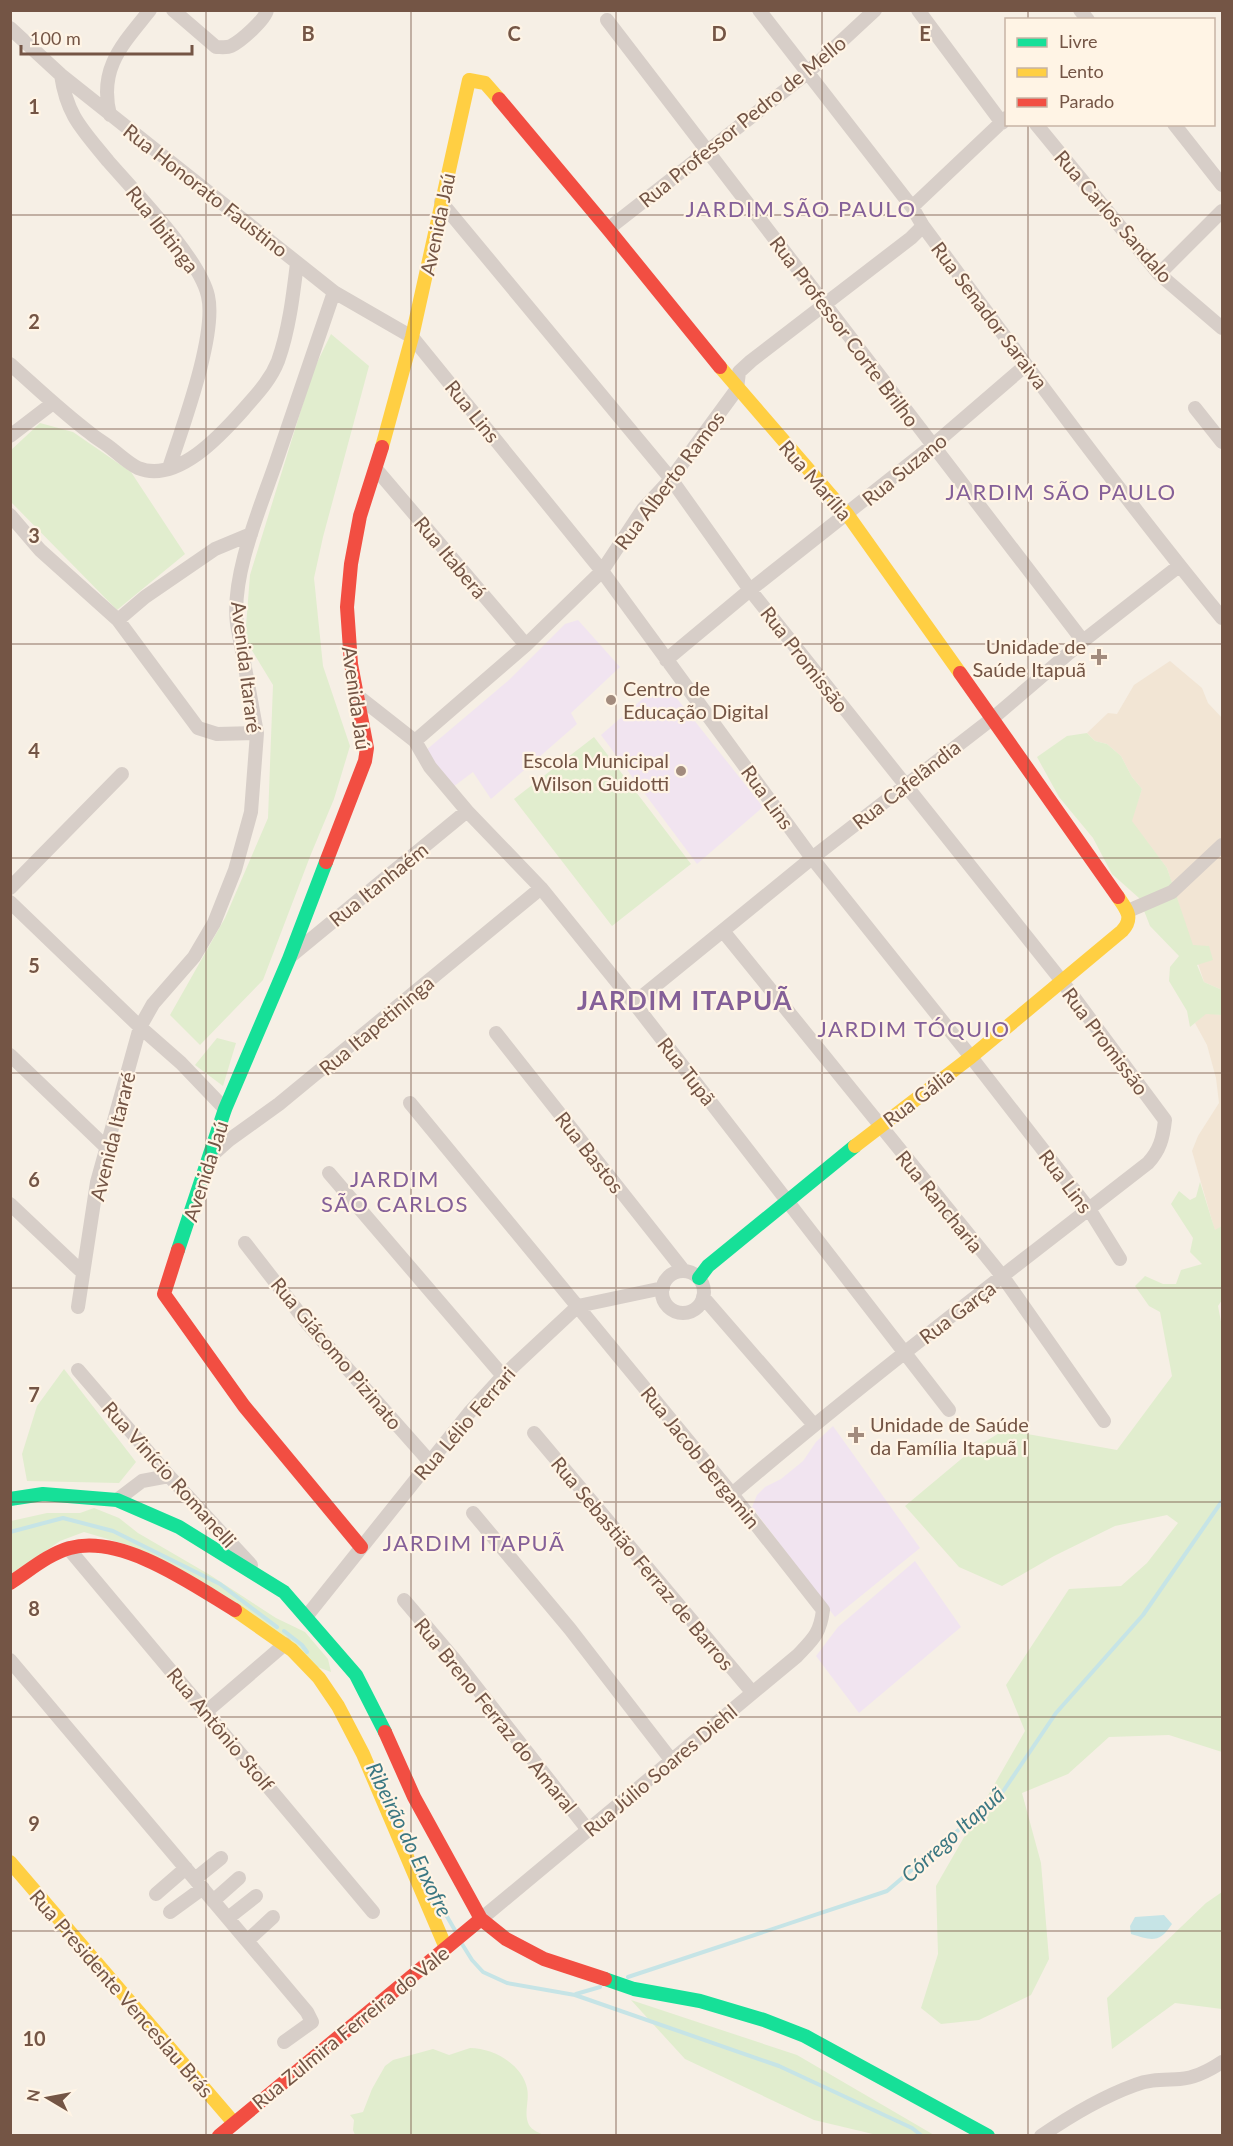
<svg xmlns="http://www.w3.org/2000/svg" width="1233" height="2146" font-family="Lato,sans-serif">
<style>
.residential{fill:#f2e5d4}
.education{fill:#f1e4f0}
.green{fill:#e1edce}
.water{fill:#c6e4e6}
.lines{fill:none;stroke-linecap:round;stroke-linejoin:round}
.stream{stroke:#c6e4e6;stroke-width:4}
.street{stroke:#d7cec8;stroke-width:14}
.fast{stroke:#16e098;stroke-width:14}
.slow{stroke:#ffcf43;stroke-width:14}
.jam{stroke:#f24e42;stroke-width:14}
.grid{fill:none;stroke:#745545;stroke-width:1.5;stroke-opacity:0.55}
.poi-dot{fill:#a28b7d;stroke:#fff4e5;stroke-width:2}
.labels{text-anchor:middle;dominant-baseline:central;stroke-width:4.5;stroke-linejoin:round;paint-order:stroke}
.street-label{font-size:20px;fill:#745545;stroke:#fff4e5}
.poi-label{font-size:20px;fill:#745545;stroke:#fff4e5;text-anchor:end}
.water-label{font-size:21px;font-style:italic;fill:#3b7782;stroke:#fff4e5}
.quarter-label{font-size:22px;letter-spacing:1.5px;fill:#846098;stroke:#fff4e5}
.district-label{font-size:26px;font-weight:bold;letter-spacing:1.5px;fill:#846098;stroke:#fff4e5}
.grid-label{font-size:20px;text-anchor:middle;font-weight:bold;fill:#745545;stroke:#fff4e5;stroke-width:4.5;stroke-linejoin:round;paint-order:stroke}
</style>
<rect width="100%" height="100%" fill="#f6efe5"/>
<path class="residential" d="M1170 661 1202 688 1208 703 1222 718V990L1204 982 1167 868 1131 821 1142 789 1132 777 1121 756 1107 744 1095 741 1087 733 1108 713 1117 714 1134 685Z
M1206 1013 1222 1015V1226L1215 1231 1192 1151 1198 1136 1219 1103 1216 1078 1207 1045 1195 1023Z"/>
<path class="education" d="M578 620 620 667 571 713 577 724 491 799 473 772 453 787 425 751 509 680 565 624Z
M663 681 763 807 697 864 601 735Z
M833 1426 920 1548 835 1617 752 1507 757 1495 765 1487 781 1479 803 1461 816 1442Z
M915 1561 961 1627 859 1713 816 1656 838 1627Z"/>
<path class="green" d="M331 334 369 366 323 537 314 578 323 666 350 746 334 799 311 854 263 980 200 1045 170 1015 225 918 268 818 273 685 245 639 250 575 313 371Z
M40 423 73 432 131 472 185 554 117 610 11 502 10 451Z
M1087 733 1095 741 1107 744 1121 756 1132 777 1142 789 1132 821 1167 868 1193 945 1209 946 1213 960 1197 965 1204 982 1222 990V1015L1206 1014 1190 1027 1187 1011 1169 981 1170 967 1179 956 1150 926 1139 898 1112 874 1093 838 1059 797 1037 757 1067 736Z
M594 737 691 864 612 926 514 799Z
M217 1038 236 1043 223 1086 195 1065Z
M1200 1182 1215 1230 1222 1226V1300L1218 1306 1222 1327V1752L1169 1735 1109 1737 1068 1774 1022 1793 1041 1863 1049 1959 1031 1995 979 2020 941 2024 921 2008 938 1954 936 1886 1025 1731 1006 1685 1069 1589 1121 1586 1147 1563 1178 1523 1167 1515 1115 1526 1054 1556 1002 1586 959 1567 905 1506 972 1450 1004 1430 1117 1450 1172 1376 1160 1312 1149 1306 1135 1286 1145 1276 1163 1284H1176L1181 1270 1202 1264 1190 1252 1193 1238 1171 1204 1179 1191 1190 1200 1196 1197Z
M64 1369 136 1462 119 1483 27 1481 22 1454 37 1406Z
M94 1508 119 1518 138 1533 210 1575 276 1618 305 1632 328 1659 331 1672 312 1665 131 1546 84 1532 60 1541 11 1575V1521L47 1513H80Z
M1222 1892V2009L1175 2003 1112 2049 1107 1998 1206 1903Z
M631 2000 797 2055 934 2135H877L814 2120 685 2059Z
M470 2048C493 2048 522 2064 527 2088 530 2101 523 2113 529 2125 532 2130 539 2133 544 2135H355L353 2130 354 2120 350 2115 363 2112 372 2089 385 2066 393 2060 433 2049 449 2055Z"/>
<path class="water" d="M1164 1915 1172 1924C1159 1944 1151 1940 1131 1934L1130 1926 1135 1917Z"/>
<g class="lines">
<path class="stream" d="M10 1532 63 1518 113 1531 220 1584 277 1627
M284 1631 302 1645 307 1652
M431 1889 456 1932
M462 1944 472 1960 483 1972 507 1983 575 1995 779 2066 912 2128 922 2136
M628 1977 887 1891 1002 1793 1056 1713 1143 1615 1222 1501
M576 1994 600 1987"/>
<path class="street" d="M173 10 216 47C221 47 227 48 231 46 241 41 265 20 267 10
M759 10 912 207 923 226C1021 358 1118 491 1222 618
M918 10 1002 123
M1080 10 1088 20
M607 20 1083 641
M10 28 61 75 334 292 412 337 602 571 812 858 971 1057 1089 1209 1120 1259
M61 75C67 116 83 130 108 161 135 192 200 259 208 296 217 335 182 428 169 468
M110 115C98 68 123 44 150 10
M1036 124 1159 274 1222 328
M1174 124 1222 185
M441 202 671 479 750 590 1061 980 1165 1120C1163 1138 1160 1150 1148 1163 1008 1272 867 1379 732 1494
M912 207 1006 118
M608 229 806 74 875 10
M1159 274 1222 211
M10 364C37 388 62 412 90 433 97 439 105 443 112 449 121 456 128 463 138 468 177 484 221 435 244 409 257 394 270 381 278 361 289 330 293 296 297 263
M1195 408 1222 442
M10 436 53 403
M376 469 526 645
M10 515 40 550 118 620 198 728 217 734 257 733
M118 620 145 597 215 549 251 534
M666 660 750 590 932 446 1026 365
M359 697 415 741 430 767 467 811 541 888 634 1003 949 1410
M415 741 526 645 602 571 643 509 671 479 737 389 739 372 751 361 911 238 923 226
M10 888 122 774
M10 902 140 1027 181 1063 225 1109
M1128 911 1172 892 1222 845
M723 931 1003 1277 1104 1421
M292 955 467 811
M634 1003 812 858 993 718 1083 641 1179 566
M496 1033 684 1271
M10 1055 108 1149
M410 1103 732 1494 823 1610C820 1634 813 1639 797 1656L481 1919
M210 1157 229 1140 279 1104 541 888
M329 1173 503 1376
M10 1204 82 1272
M245 1243 307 1323 430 1462
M662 1292a21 21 0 1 1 42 0a21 21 0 1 1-42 0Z
M703 1297 814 1425
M78 1307 97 1182 140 1027 153 1004 194 957 214 923 235 870 251 812 257 733 237 624C231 576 259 511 275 465 294 408 314 350 334 292
M78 1370 169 1476 251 1565
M534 1433 752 1692
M117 1500 142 1481 169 1476
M473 1513 570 1629 672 1761
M68 1548 373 1912
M404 1600 455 1660 588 1830
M306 1617 469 1413 503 1376 578 1306 663 1288
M10 1660 307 2012 312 2022 284 2042
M207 1711 285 1644
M195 1879 221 1858
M156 1894 186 1868
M213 1901 239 1878
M170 1912 203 1888
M228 1918 256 1896
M247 1941 273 1917
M1041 2136C1070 2116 1102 2097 1135 2085 1150 2079 1164 2080 1180 2079 1195 2078 1210 2070 1222 2062"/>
<path class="fast" d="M178 1250 225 1109 289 959 326 862
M699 1278 708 1266 855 1146
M10 1499 43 1494 117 1500 179 1527 284 1592 356 1675 385 1732
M605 1979 634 1989 700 2001 764 2020 805 2036 988 2136"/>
<path class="slow" d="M720 367 847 514 960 673
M382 447 412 337 469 80 485 83 499 99
M855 1146 971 1057 1122 931C1134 918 1127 910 1118 897
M235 1610 292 1650 319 1678 338 1706 363 1754 446 1948
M10 1862 234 2123"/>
<path class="jam" d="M499 99 608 229 720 367
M960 673 1118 897
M326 862 365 761 367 748 351 664 347 607 351 564 360 516 382 447
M178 1250 164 1294 244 1406 361 1547
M10 1583C29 1571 48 1554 70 1548 122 1534 192 1584 235 1610
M385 1732 414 1797 481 1919 506 1939 544 1959 605 1979
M219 2136 481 1919"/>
</g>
<path class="grid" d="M206 10V2136M411 10V2136M616 10V2136M822 10V2136M1028 10V20M1028 124V2136M10 215H1222M10 429H1222M10 644H1222M10 858H1222M10 1073H1222M10 1288H1222M10 1502H1222M10 1717H1222M10 1931H1222"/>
<g class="poi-dot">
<path d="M1096 648h6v6h6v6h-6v6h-6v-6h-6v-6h6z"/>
<circle cx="611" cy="700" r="6"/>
<circle cx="681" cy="771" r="6"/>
<path d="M853 1426h6v6h6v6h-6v6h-6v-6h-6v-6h6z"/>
</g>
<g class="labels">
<g class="street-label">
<text transform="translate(742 121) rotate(-39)">Rua Professor Pedro de Mello</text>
<text transform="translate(206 190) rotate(38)">Rua Honorato Faustino</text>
<text transform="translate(1114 216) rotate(49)">Rua Carlos Sandalo</text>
<text transform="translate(437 224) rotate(-78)">Avenida Jaú</text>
<text transform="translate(163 229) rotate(52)">Rua Ibitinga</text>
<text transform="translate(990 315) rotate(53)">Rua Senador Saraiva</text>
<text transform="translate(845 331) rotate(53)">Rua Professor Corte Brilho</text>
<text transform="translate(473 411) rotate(51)">Rua Lins</text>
<text transform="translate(904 469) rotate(-39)">Rua Suzano</text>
<text transform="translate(669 480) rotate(-53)">Rua Alberto Ramos</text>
<text transform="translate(816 480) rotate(49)">Rua Marília</text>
<text transform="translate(451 557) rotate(50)">Rua Itaberá</text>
<text transform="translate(805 659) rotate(52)">Rua Promissão</text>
<text transform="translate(247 667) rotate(83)">Avenida Itararé</text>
<text transform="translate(357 698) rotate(82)">Avenida Jaú</text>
<text transform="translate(906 784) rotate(-38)">Rua Cafelândia</text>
<text transform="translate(768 797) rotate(54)">Rua Lins</text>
<text transform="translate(378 884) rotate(-39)">Rua Itanhaém</text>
<text transform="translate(376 1025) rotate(-40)">Rua Itapetininga</text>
<text transform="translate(1106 1041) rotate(53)">Rua Promissão</text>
<text transform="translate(687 1071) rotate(52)">Rua Tupã</text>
<text transform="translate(918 1097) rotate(-37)">Rua Gália</text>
<text transform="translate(112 1136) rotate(-76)">Avenida Itararé</text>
<text transform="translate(590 1152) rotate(52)">Rua Bastos</text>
<text transform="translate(205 1171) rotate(-72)">Avenida Jaú</text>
<text transform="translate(1066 1181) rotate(53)">Rua Lins</text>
<text transform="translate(940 1201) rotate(51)">Rua Rancharia</text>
<text transform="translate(957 1312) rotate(-37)">Rua Garça</text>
<text transform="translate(337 1353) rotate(50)">Rua Giácomo Pizinato</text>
<text transform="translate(464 1423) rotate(-49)">Rua Lélio Ferrari</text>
<text transform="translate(701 1457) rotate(51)">Rua Jacob Bergamin</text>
<text transform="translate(170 1474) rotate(48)">Rua Vinício Romanelli</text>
<text transform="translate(643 1563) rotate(50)">Rua Sebastião Ferraz de Barros</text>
<text transform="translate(496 1715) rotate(51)">Rua Breno Ferraz do Amaral</text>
<text transform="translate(221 1729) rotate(50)">Rua Antônio Stolf</text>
<text transform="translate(660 1770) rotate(-40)">Rua Júlio Soares Diehl</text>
<text transform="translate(122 1993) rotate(49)">Rua Presidente Venceslau Brás</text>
<text transform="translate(350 2027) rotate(-39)">Rua Zulmira Ferreira do Vale</text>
</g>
<g class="poi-label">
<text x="1086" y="646">Unidade de<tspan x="1086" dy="23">Saúde Itapuã</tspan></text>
<text x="623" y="688" text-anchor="start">Centro de<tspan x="623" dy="23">Educação Digital</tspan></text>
<text x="669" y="760">Escola Municipal<tspan x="669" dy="23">Wilson Guidotti</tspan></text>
<text x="870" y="1424" text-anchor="start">Unidade de Saúde<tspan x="870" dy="23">da Família Itapuã I</tspan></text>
</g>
<g class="water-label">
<text transform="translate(952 1834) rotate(-42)">Córrego Itapuã</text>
<text transform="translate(410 1839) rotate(64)">Ribeirão do Enxofre</text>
</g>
<g class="quarter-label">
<text x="801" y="208">JARDIM SÃO PAULO</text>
<text x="1061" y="491">JARDIM SÃO PAULO</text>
<text x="914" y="1028">JARDIM TÓQUIO</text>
<text x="395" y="1178">JARDIM<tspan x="395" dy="25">SÃO CARLOS</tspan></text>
<text x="474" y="1542">JARDIM ITAPUÃ</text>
</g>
<g class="district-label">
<text x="685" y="1000">JARDIM ITAPUÃ</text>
</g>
</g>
<g class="grid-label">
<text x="308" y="41">B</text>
<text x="514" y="41">C</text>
<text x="719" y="41">D</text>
<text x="925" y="41">E</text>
<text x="34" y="114">1</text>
<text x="34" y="329">2</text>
<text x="34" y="543">3</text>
<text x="34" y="758">4</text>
<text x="34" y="973">5</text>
<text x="34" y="1187">6</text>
<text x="34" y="1402">7</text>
<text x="34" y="1616">8</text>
<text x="34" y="1831">9</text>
<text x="34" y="2046">10</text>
</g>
<rect width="1233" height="2146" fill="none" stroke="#745545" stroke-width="24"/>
<rect x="1005" y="18" width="210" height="108" fill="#fff4e5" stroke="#c7b4a5" stroke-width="1.5"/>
<rect x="1017" y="38" width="30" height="9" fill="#16e098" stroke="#c7b4a5" stroke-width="1.5"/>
<text x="1059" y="48" font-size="18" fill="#745545">Livre</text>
<rect x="1017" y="68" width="30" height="9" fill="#ffcf43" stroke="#c7b4a5" stroke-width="1.5"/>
<text x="1059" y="78" font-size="18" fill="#745545">Lento</text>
<rect x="1017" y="98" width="30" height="9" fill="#f24e42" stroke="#c7b4a5" stroke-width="1.5"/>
<text x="1059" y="108" font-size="18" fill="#745545">Parado</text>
<g transform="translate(48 2098) rotate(280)" stroke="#fff4e5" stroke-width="4.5" paint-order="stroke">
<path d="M0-4.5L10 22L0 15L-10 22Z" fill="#745545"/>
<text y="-9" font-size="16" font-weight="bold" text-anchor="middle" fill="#745545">N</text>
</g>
<path d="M21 45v9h171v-9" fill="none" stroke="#745545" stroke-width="3"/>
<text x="30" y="45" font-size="18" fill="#745545" stroke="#fff4e5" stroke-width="4.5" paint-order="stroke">100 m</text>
</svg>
